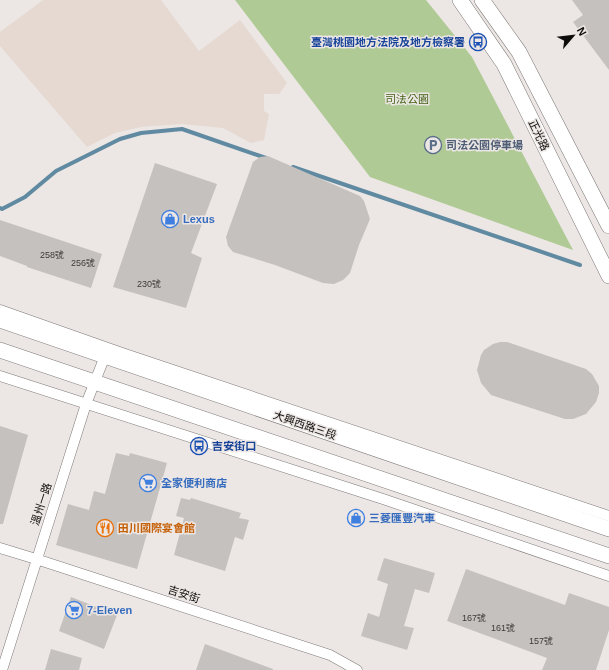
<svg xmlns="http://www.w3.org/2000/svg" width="609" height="670" font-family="Arial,'Noto Sans TC',sans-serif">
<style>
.built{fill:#e5d9d1}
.green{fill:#b0ca96}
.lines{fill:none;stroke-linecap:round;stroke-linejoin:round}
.stream{stroke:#608aa1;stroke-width:4}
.building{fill:#c5c1be}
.street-casing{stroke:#7e7a78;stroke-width:11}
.secondary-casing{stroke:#7e7a78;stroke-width:16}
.street{stroke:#fff;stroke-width:10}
.secondary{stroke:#fff;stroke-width:15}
.labels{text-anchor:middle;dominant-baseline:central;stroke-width:3;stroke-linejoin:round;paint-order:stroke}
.number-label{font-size:9px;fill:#3c3a38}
.transit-label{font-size:11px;font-weight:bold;fill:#164399;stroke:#ece7e4;text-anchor:end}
.park-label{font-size:11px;fill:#426215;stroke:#ece7e4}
.street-label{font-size:11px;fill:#0e0d0c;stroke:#ece7e4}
.service-label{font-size:11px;font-weight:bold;fill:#4e5e75;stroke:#ece7e4;text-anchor:start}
.shop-label{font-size:11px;font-weight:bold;fill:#366cbe;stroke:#ece7e4;text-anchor:start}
.food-label{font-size:11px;font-weight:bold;fill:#c56008;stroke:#ece7e4;text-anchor:start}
</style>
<rect width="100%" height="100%" fill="#ece7e4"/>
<path class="built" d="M43 0H161L199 51 240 20 287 83 279 94H264V111L269 114 264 140 251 143 223 128 182 124 141 127 115 133 87 147 0 46V32Z"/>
<path class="green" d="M235 0H426L472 57 573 250 370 177Z"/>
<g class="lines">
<path class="stream" d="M293 167 580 265
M0 208 2 209 25 197 56 171 120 139 141 133 182 129 266 158"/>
</g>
<path class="building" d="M572 0H609V70L573 22 583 15Z
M268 156 360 196 364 201 370 219 359 245 350 273 343 280 334 284 323 283 275 265 233 252 228 246 226 237 253 162 260 157Z
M155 163 217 184 191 253 202 258 186 308 113 287Z
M0 220 102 254 91 288 27 267V266L0 256Z
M500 342H507L586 369 592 374 599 386V393L596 402 586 414 573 419H565L491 395 481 383 477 370 481 355 484 350 493 344Z
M0 426 28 435 3 524H0Z
M116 453 129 456 130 453 167 463 137 569 56 545 68 504 89 510 94 491 105 494Z
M181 498 190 500 191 498 241 513 239 518 249 520 243 540 235 537 225 571 174 555 184 518 176 516Z
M384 558 435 573 429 593 415 589 404 626 414 628 407 650 361 636 368 613 379 617 388 584 377 580Z
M466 569 565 605 569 593 609 607V630L596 670H542L547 658 447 621Z
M71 597 117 615 104 649 59 631Z
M205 644 273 669V670H196Z
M51 649 82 658 79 670H45Z"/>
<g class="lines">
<g class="street-casing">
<path id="street" d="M0 310 122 353 609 516
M0 376 383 499 609 576
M0 548 36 559 330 655 357 670
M2 670 86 404 107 351"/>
</g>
<g class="secondary-casing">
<path id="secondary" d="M460 0 504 64 609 276
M482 0 519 52 609 226
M0 320 609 529
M0 350 609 556"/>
</g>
<use href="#street" class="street"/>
<use href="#secondary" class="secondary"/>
</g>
<defs>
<g id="bus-ring" transform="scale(0.9)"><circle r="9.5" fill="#ece7e4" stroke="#1a4fb4" stroke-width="1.5"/><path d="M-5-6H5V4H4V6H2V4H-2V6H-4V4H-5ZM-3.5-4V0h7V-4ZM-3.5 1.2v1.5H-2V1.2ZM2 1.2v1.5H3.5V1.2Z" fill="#1a4fb4"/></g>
<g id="parking-ring" transform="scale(0.9)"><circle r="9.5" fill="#ece7e4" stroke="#5c6f8a" stroke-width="1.5"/><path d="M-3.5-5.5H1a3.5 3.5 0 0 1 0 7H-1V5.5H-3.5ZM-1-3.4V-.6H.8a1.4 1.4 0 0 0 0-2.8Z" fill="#5c6f8a"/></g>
<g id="shop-ring" transform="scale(0.9)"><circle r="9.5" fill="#ece7e4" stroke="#3f7fe0" stroke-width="1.5"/><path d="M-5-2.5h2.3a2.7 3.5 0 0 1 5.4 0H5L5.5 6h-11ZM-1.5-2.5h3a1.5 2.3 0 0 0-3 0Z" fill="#3f7fe0"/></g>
<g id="supermarket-ring" transform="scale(0.9)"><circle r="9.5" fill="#ece7e4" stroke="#3f7fe0" stroke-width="1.5"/><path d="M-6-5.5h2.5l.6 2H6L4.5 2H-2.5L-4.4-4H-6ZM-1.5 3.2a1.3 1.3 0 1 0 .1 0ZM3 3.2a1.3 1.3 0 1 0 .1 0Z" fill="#3f7fe0"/></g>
<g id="restaurant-ring" transform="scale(0.9)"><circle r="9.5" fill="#ece7e4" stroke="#e8710a" stroke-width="1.5"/><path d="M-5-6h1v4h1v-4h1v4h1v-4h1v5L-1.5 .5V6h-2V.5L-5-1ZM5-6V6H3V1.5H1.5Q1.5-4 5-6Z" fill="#e8710a"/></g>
</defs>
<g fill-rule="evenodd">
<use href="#bus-ring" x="478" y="42"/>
<use href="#parking-ring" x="433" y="145"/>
<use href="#shop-ring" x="170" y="219"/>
<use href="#bus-ring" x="199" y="446"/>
<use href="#supermarket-ring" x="148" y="483"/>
<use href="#shop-ring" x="356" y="518"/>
<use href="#restaurant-ring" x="105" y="528"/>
<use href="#supermarket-ring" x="74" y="610"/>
</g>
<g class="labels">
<g class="number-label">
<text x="52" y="255">258號</text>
<text x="83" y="263">256號</text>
<text x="149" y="284">230號</text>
<text x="474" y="618">167號</text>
<text x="503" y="628">161號</text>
<text x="541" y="641">157號</text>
</g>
<g class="transit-label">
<text x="465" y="42">臺灣桃園地方法院及地方檢察署</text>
<text x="212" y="446" text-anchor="start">吉安街口</text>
</g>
<g class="park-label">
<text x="407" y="99">司法公園</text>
</g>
<g class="street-label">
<text transform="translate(539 135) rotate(64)">正光路</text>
<text transform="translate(305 425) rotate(19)">大興西路三段</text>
<text transform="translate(41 504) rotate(-72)">溫州一路</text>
<text transform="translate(184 594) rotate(18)">吉安街</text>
</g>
<g class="service-label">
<text x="446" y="145">司法公園停車場</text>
</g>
<g class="shop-label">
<text x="183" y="219">Lexus</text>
<text x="161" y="483">全家便利商店</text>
<text x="369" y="518">三菱匯豐汽車</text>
<text x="87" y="610">7-Eleven</text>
</g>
<g class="food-label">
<text x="118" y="528">田川國際宴會館</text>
</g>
</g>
<g transform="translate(573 36) rotate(62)" stroke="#ece7e4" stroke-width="3" paint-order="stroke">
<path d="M0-3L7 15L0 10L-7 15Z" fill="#0e0d0c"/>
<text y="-6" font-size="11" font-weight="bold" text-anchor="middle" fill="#0e0d0c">N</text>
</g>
</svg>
